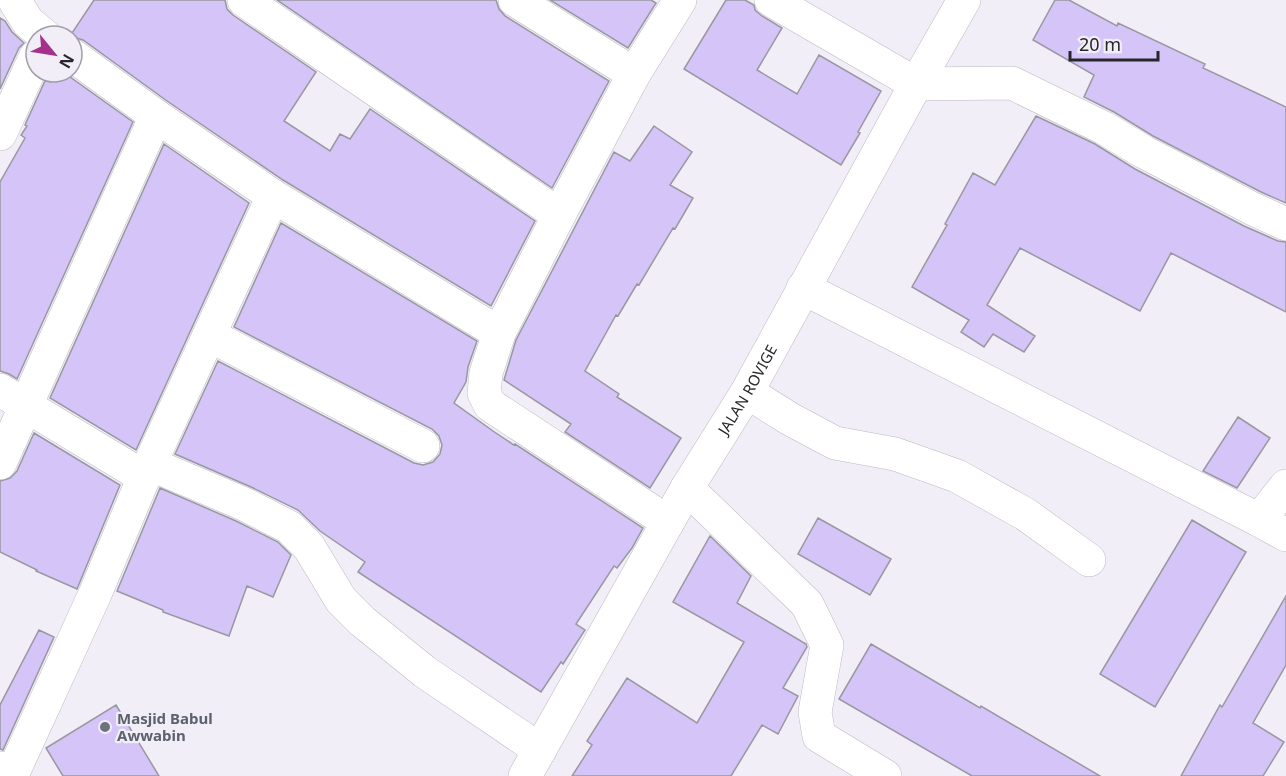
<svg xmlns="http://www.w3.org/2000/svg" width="1286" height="776" font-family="'Noto Sans',sans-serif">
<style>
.building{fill:#d4c4f8;stroke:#9997a0;stroke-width:1.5}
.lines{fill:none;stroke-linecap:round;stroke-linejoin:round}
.minor-casing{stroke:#bcb9c3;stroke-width:34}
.minor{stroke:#fff;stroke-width:33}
.worship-dot{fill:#6b7280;stroke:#f1eef8;stroke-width:2}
.labels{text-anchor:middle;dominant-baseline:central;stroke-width:4.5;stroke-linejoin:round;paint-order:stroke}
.street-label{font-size:15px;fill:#27262a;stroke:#f1eef8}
.worship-label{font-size:15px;font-weight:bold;fill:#5b616d;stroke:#f1eef8;text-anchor:start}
</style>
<rect width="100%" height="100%" fill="#f1eef8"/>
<path class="building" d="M94 0H225L227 9 233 15 316 72 284 121 330 151 340 134 350 139 370 109 535 221 491 306 283 180 167 101 83 40 70 36Z
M277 0H496L499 9 505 16 609 81 552 188Z
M550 0H651L656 3 628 48Z
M726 0H745L754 5 755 10 762 16 782 28 757 70 797 94 819 55 881 91 858 132 860 133 841 165 684 69Z
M1055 0H1069L1117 26 1118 23 1205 64 1203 68 1286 107V203L1261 192 1153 136 1114 112 1084 97 1094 75 1033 40Z
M0 18 5 21 12 32 24 43 19 48 0 89Z
M49 72H63L133 122 17 379 9 374 0 371V182L25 138 21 135 27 126 25 125Z
M1036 116 1095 144 1135 169 1244 226 1278 241 1286 242V312L1171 253 1140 311 1020 248 987 305 1035 336 1024 352 993 334 984 347 961 332 969 320 912 287 947 225 945 224 973 173 995 185Z
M654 126 692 152 670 185 693 198 675 229 673 228 639 285 637 284 618 316 616 315 585 371 619 394 617 397 681 438 650 488 565 432 571 424 504 380 516 340 614 152 630 161Z
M164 144 249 203 136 450 50 398Z
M281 223 477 341 468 367 466 382 454 403 493 431 514 445 515 444 643 528 632 548 617 568 614 566 576 624 585 630 563 664 561 662 541 692 358 572 365 562 320 531 298 510 251 487 175 454 218 361 414 463 423 465 433 462 440 454 442 445 439 436 432 429 234 327Z
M1238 417 1270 438 1237 488 1203 471Z
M34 433 120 485 77 589 36 571 37 570 0 552V481L10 478 17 471Z
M160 488 236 521 278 542 291 555 273 597 247 586 229 636 163 612V610L117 591Z
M818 518 891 559 870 595 798 554Z
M1192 520 1246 552 1155 707 1100 674Z
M710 536 751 576 737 603 806 644 807 647 783 688 798 696 778 734 762 725 731 776H572L592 745 587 741 627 678 697 723 744 642 673 602Z
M1286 596V665L1253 723 1284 742 1263 776H1181L1220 705 1222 707Z
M39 630 54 637 3 750 0 749V705Z
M871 644 980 708 981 706 1100 776H972L839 699Z
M116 705 159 776H63L46 748Z"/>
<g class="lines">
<g class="minor-casing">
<g id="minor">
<path d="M15 0 16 3 28 22 45 36"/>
<path d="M244 0 559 215"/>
<path d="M515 0 634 74"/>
<path d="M771 0 916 84 1012 83 1104 128 1144 152 1253 209 1286 224"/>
<path d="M72 55 156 116 273 196 499 333"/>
<path d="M0 134 36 56"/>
<path d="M803 288 1259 520 1286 535"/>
<path d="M209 335 423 446"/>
<path d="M0 390 144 477"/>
<path d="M747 392 790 419 835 443 895 454 957 476 1025 514 1089 560"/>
<path d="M0 463 156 116"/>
<path d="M150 464 244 504 289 527 309 547 341 600 362 621 425 672 540 750"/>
<path d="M687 488 807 604 827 645 815 712 819 736 885 776"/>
<path d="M1259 520 1286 486"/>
<path d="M668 522 490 405 484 393 486 373 499 333 559 215 634 74 680 0"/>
<path d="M0 768 12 775 95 594 144 477 273 196"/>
<path id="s1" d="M525 776 687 488 747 392 916 84 964 0"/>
</g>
</g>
<use href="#minor" class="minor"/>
</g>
<circle class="worship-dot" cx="105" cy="727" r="6"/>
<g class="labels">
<g class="street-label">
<text stroke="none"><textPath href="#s1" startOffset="446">JALAN ROVIGE</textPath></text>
</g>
<g class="worship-label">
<text x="117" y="718">Masjid Babul<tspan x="117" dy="17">Awwabin</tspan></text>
</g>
</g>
<g transform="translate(54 54) rotate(120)"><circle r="28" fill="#f1eef8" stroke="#a09ea6" stroke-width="1.5"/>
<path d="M0-4.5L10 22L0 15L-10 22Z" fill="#a5318c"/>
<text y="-9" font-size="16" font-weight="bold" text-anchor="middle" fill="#27262a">N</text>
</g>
<path d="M1070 51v9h88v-9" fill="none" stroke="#27262a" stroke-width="3"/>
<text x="1079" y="51" font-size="18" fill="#27262a" stroke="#f1eef8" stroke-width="4.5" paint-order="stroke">20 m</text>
</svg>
